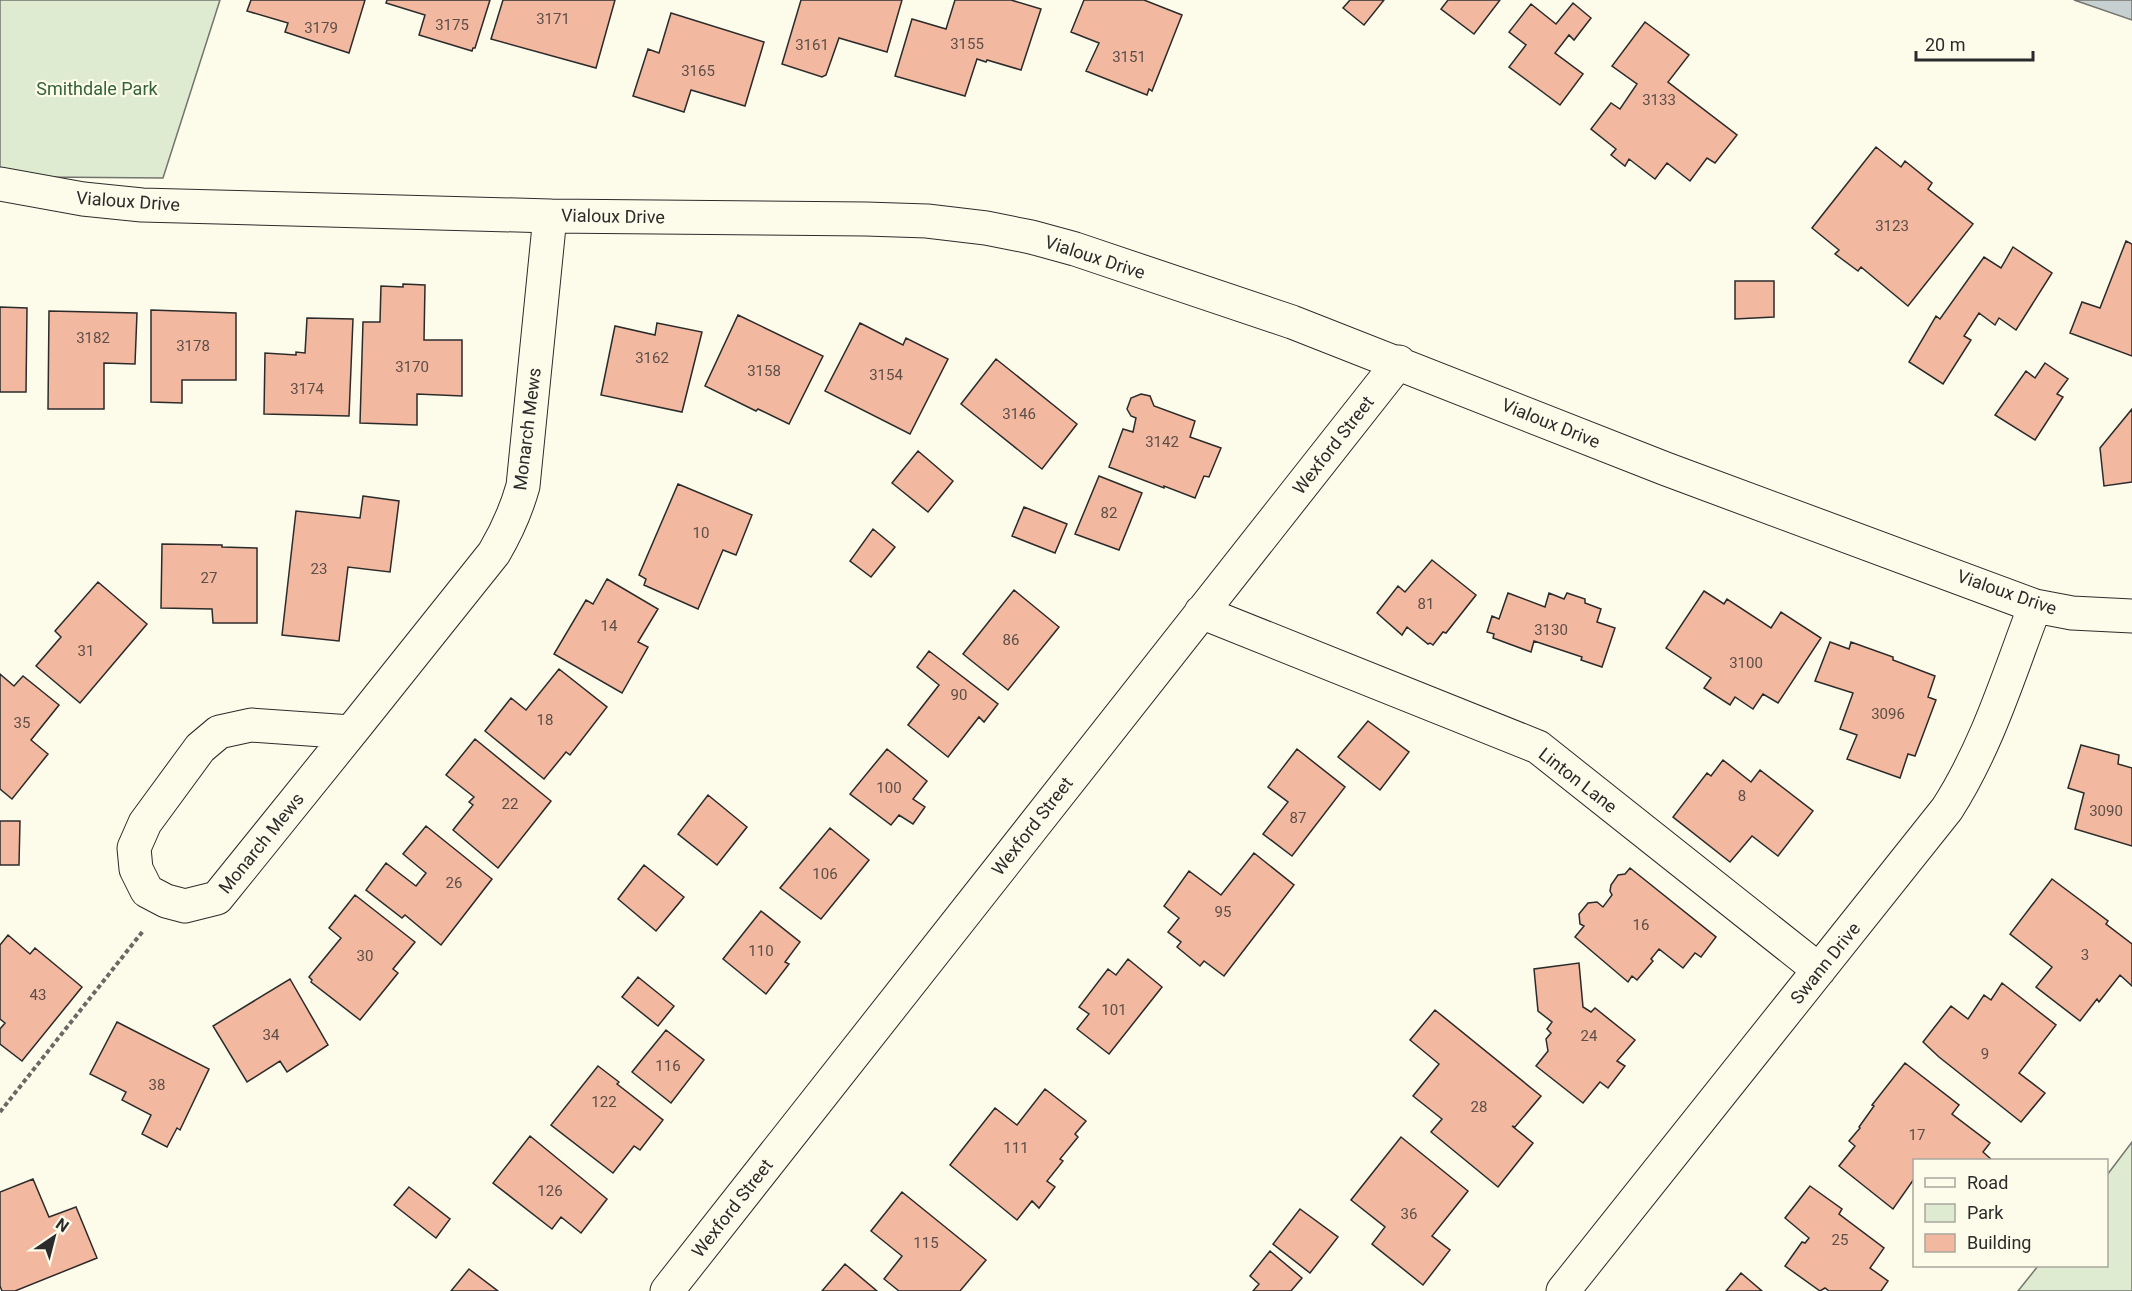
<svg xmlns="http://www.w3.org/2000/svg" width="2132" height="1291" font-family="Roboto,sans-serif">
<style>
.green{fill:#deebd1;stroke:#74746e;stroke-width:1.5}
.water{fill:#c7d0d0;stroke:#74746e;stroke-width:1.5}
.building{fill:#f2b8a0;stroke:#2b2b2b;stroke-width:1.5}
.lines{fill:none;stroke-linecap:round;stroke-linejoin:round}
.minor-casing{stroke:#2b2b2b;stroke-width:35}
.path{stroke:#6a6964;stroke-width:4;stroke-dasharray:4.5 3;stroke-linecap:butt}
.minor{stroke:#fdfbea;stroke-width:33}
.labels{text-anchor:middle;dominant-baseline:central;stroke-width:4.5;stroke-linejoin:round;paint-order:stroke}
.number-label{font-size:15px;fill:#5d4e48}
.park-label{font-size:18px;fill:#34623c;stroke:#fdfbea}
.street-label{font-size:18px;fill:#2b2b2b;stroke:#fdfbea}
</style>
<rect width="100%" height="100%" fill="#fdfbea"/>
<path class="green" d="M0 0H220L163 178 42 177 0 168Z
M2132 1142V1291H2018L2038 1266H2106L2107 1175Z"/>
<path class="water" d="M2074 0H2132V20Z"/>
<path class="building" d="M251 0H365L349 53 285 32 288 23 247 11Z
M387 0H490L475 48H473L472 51 419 35 425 15 386 3Z
M503 0H615L596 68 491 39Z
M801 0H902L887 52 839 38 826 75 822 77 782 64Z
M955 0H1011L1041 9 1021 70 987 60 986 62 977 59 965 96 895 76 912 19 946 29Z
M1084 0H1144L1182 15 1152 91 1149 89 1147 95 1086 71 1099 43 1071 32Z
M1350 0H1384L1364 25 1343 8Z
M1448 0H1500L1474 34 1441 9Z
M1573 3 1591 18 1574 40 1569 35 1555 53 1583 74 1560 105 1509 67 1526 45 1509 32 1531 4 1556 24Z
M671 13 764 42 745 106 691 90 684 112 633 96 648 49 659 53Z
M1645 22 1689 55 1668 82 1737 135 1715 163 1707 158 1690 181 1667 163 1655 179 1629 159 1625 166 1611 155 1616 149 1591 129 1611 103 1620 109 1637 84 1612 66Z
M1876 147 1901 167 1905 161 1932 183 1928 189 1973 224 1908 306 1861 267 1858 271 1835 254 1839 250 1812 228Z
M2126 241 2132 244V356L2070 333 2082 302 2100 308Z
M2013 247 2052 273 2016 330 1999 318 1995 325 1979 313 1964 336 1971 340 1943 384 1909 362 1936 316 1940 319 1984 257 2001 268Z
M1735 281H1774V317L1735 319Z
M403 284 425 285 424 340H462V396L417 394V425L360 423 363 322H380L381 286 403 287Z
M0 307 27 308 26 392H0Z
M151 310 236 313V380H182V403L151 402Z
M49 311 137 313 135 364 104 363V409H48Z
M738 315 823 356 789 424 758 409 756 411 705 386Z
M307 318 353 319 349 416 264 414 265 353 296 355V352L305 353Z
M657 323 702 332 682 412 601 395 615 326 655 335Z
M860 323 903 345 906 338 948 359 910 434 825 391Z
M996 359 1077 424 1042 469 961 404Z
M2045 363 2068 379 2057 394 2063 397 2035 440 1995 415 2026 371 2035 378Z
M1141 394 1150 396 1154 406 1195 421 1190 437 1221 448 1209 477 1204 476 1195 498 1164 486V488L1109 467 1123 429 1133 432 1136 418 1131 416 1127 409 1131 398Z
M2132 409V482L2104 486 2100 448Z
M918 451 953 481 928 512 892 483Z
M1099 476 1142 493 1119 550 1075 534Z
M678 484 752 515 736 555 723 550 698 609 644 585 646 579 639 575Z
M363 496 399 501 390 572 348 567 339 641 282 635 296 511 360 518Z
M1024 507 1067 524 1055 553 1012 536Z
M873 529 895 547 871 577 850 561Z
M162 544 222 545V547L257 548V623H213L212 609 161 608Z
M1432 560 1476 595 1446 633 1443 632 1433 645 1430 643 1428 644 1407 627 1402 635 1377 613 1398 586 1405 592Z
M607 579 658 609 638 642 648 647 622 693 554 654 586 600 593 604Z
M98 582 147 624 80 703 36 666 61 637 55 631Z
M1014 590 1059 627 1008 690 963 654Z
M1704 591 1724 604 1727 599 1771 628 1781 612 1821 638 1778 703 1763 694 1753 709 1735 697 1730 705 1704 688 1711 678 1666 648Z
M1508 593 1545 607 1549 593 1564 599 1567 593 1585 599V603L1601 609 1597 622 1615 628 1602 667 1581 660 1582 657 1534 641 1531 652 1493 638 1494 634 1487 632 1492 616 1499 619Z
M1830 642 1849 649 1851 642 1893 657V660L1935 676 1928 697 1936 700 1915 756 1908 754 1900 778 1847 759 1857 735 1840 729 1853 693 1815 681Z
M929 651 998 704 984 722 979 717 948 757 908 725 939 685 917 667Z
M559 669 607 707 570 755 566 752 544 779 485 731 511 698 526 710Z
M0 674 14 686 23 676 59 705 31 740 48 754 12 799 0 789Z
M1368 721 1409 752 1380 790 1338 757Z
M475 739 551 801 498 868 453 830 473 805 469 802 474 797 446 775Z
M2081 745 2119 755 2118 764 2132 768V846L2075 829 2084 793 2068 788Z
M887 749 927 781 913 799 925 807 913 824 899 815 891 825 850 794Z
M1297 749 1345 787 1292 856 1263 834 1288 802 1268 787Z
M1723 760 1751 782 1760 770 1813 811 1778 856 1752 836 1730 862 1673 817 1707 773 1711 776Z
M708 795 747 827 717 865 678 834Z
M0 821H20L19 865H0Z
M426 826 492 879 441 945 405 915 402 918 366 890 386 863 416 886 426 873 403 854Z
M830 828 869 860 821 919 780 888Z
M1254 853 1294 885 1224 976 1204 961 1200 966 1177 947 1181 942 1168 932 1179 918 1164 906 1189 871 1221 895Z
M644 865 684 897 656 931 618 899Z
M1630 868 1716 937 1701 957 1695 953 1683 968 1659 949 1651 959 1653 961 1637 980 1632 976 1628 982 1575 937 1584 926 1580 924 1579 914 1588 903 1597 902 1603 907 1612 895 1610 891 1611 885 1618 875 1625 874Z
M2052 879 2108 921 2106 924 2132 944V986L2120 975 2099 1002 2097 999 2080 1021 2036 987 2052 967 2010 934Z
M355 895 415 942 393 969 398 973 360 1020 311 982 312 980 309 977 341 938 329 928Z
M761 911 800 942 785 962 789 964 766 994 723 959Z
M8 935 30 954 35 948 82 987 22 1061 0 1044V1029L5 1023 0 1019V945Z
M1128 959 1162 987 1109 1054 1077 1029 1089 1014 1079 1007 1108 969 1116 975Z
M1579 963 1583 1007 1591 1012 1595 1008 1635 1040 1617 1061 1625 1066 1608 1088 1600 1082 1583 1103 1536 1066 1548 1051 1546 1039 1551 1033 1547 1029 1552 1022 1538 1011 1534 969Z
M638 977 674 1006 658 1026 622 997Z
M290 979 328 1045 287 1072 280 1061 247 1082 213 1026Z
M2002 983 2056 1025 2019 1073 2045 1093 2021 1122 1939 1057 1923 1042 1951 1006 1968 1019 1984 995 1991 1000Z
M1435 1010 1541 1096 1515 1127 1512 1126 1533 1143 1498 1187 1431 1132 1442 1119 1413 1096 1439 1064 1410 1040Z
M117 1022 209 1069 180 1130 177 1128 167 1147 142 1134 151 1115 122 1100 126 1092 90 1074Z
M666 1030 704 1060 671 1103 632 1072Z
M1905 1063 1959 1105 1952 1114 1990 1143 1983 1152 1992 1160H1914V1179L1893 1209 1839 1166 1855 1146 1849 1141 1860 1128 1859 1127 1874 1106 1872 1105Z
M598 1066 619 1082 617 1084 663 1120 640 1150 634 1146 613 1173 551 1125Z
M1045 1089 1086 1121 1075 1134 1078 1137 1060 1159 1063 1161 1047 1181 1055 1187 1039 1208 1032 1201 1017 1220 950 1165 995 1108 1017 1125Z
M530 1136 607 1199 581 1233 561 1217 552 1229 493 1183Z
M1401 1137 1468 1191 1432 1236 1450 1250 1423 1285 1372 1244 1385 1227 1351 1200Z
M33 1179 49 1217 76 1207 97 1258 15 1291H2L0 1286V1192Z
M1810 1186 1842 1209 1839 1214 1884 1248 1870 1268 1888 1281 1881 1291H1829L1825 1288 1820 1291 1785 1266 1802 1242 1805 1243 1809 1238 1785 1218Z
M409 1187 450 1219 436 1238 394 1205Z
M902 1192 986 1260 960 1291H899L884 1279 902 1256 871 1231Z
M1300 1209 1338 1237 1310 1273 1273 1244Z
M1270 1251 1302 1278 1291 1291H1253L1259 1284 1250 1276Z
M845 1264 877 1291H822Z
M469 1269 498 1291H451Z
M1741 1273 1762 1291H1726Z"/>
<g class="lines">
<g class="minor-casing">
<path id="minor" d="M0 184 83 199 142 205 550 216 866 219 927 221 986 228 1031 237 1075 249 1292 322 1666 469 2035 606 2072 613 2132 616
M1201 612 1538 747 1819 970
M251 725 351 732 217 898 185 906 166 901 147 891 136 869 134 848 145 823 200 748 219 732Z
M351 732 494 553C507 531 516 511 523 486L550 216
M667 1291 1399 362
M1563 1291 1947 809C1987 747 2009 674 2035 606"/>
</g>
<path class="path" d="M0 1112 143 931"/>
<use href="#minor" class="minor"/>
</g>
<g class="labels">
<g class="number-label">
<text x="553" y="19">3171</text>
<text x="452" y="25">3175</text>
<text x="321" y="28">3179</text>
<text x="967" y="44">3155</text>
<text x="812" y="45">3161</text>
<text x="1129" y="57">3151</text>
<text x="698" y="71">3165</text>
<text x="1659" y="100">3133</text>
<text x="1892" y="226">3123</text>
<text x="93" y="338">3182</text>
<text x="193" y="346">3178</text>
<text x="652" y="358">3162</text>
<text x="412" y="367">3170</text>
<text x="764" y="371">3158</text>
<text x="886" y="375">3154</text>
<text x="307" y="389">3174</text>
<text x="1019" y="414">3146</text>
<text x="1162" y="442">3142</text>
<text x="1109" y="513">82</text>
<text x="701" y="533">10</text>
<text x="319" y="569">23</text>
<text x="209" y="578">27</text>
<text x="1426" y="604">81</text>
<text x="609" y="626">14</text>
<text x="1551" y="630">3130</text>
<text x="1011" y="640">86</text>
<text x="86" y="651">31</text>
<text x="1746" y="663">3100</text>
<text x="959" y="695">90</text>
<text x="1888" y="714">3096</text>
<text x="545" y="720">18</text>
<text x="22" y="723">35</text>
<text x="889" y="788">100</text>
<text x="1742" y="796">8</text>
<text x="510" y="804">22</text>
<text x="2106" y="811">3090</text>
<text x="1298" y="818">87</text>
<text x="825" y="874">106</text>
<text x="454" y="883">26</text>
<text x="1223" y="912">95</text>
<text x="1641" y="925">16</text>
<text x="761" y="951">110</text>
<text x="2085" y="955">3</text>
<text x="365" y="956">30</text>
<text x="38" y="995">43</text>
<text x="1114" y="1010">101</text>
<text x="271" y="1035">34</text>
<text x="1589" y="1036">24</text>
<text x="1985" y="1054">9</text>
<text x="668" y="1066">116</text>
<text x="157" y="1085">38</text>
<text x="604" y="1102">122</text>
<text x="1479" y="1107">28</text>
<text x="1917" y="1135">17</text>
<text x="1016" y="1148">111</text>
<text x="550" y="1191">126</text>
<text x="1409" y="1214">36</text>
<text x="1840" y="1240">25</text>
<text x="926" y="1243">115</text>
</g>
<g class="park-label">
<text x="97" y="88">Smithdale Park</text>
</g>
<g class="street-label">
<text transform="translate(128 201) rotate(4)">Vialoux Drive</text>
<text transform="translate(613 216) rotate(1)">Vialoux Drive</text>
<text transform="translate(1095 257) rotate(18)">Vialoux Drive</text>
<text transform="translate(1551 423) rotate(22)">Vialoux Drive</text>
<text transform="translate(527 429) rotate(-83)">Monarch Mews</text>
<text transform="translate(1333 445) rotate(-52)">Wexford Street</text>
<text transform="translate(2007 592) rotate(19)">Vialoux Drive</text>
<text transform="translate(1578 780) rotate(38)">Linton Lane</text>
<text transform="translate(1032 826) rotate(-52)">Wexford Street</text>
<text transform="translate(261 843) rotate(-51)">Monarch Mews</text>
<text transform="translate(1825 963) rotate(-51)">Swann Drive</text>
<text transform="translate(732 1208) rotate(-52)">Wexford Street</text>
</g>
</g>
<rect x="1913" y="1159" width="195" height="108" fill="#fdfbea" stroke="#a9a89e" stroke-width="1.5"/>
<rect x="1925" y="1178" width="30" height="9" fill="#fdfbea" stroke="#a9a89e" stroke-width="1.5"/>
<text x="1967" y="1189" font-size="18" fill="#2b2b2b">Road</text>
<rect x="1925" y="1204" width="30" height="18" fill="#deebd1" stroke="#a9a89e" stroke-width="1.5"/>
<text x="1967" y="1219" font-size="18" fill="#2b2b2b">Park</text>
<rect x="1925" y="1234" width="30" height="18" fill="#f2b8a0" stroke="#a9a89e" stroke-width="1.5"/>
<text x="1967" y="1249" font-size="18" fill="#2b2b2b">Building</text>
<g transform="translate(54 1237) rotate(35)" stroke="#fdfbea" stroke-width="4.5" paint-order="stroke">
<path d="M0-4.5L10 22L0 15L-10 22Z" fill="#2b2b2b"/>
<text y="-9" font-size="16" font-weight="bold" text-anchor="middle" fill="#2b2b2b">N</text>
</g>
<path d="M1916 51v9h117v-9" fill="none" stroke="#2b2b2b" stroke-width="3"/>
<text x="1925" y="51" font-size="18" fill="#2b2b2b" stroke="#fdfbea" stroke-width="4.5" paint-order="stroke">20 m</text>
</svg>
